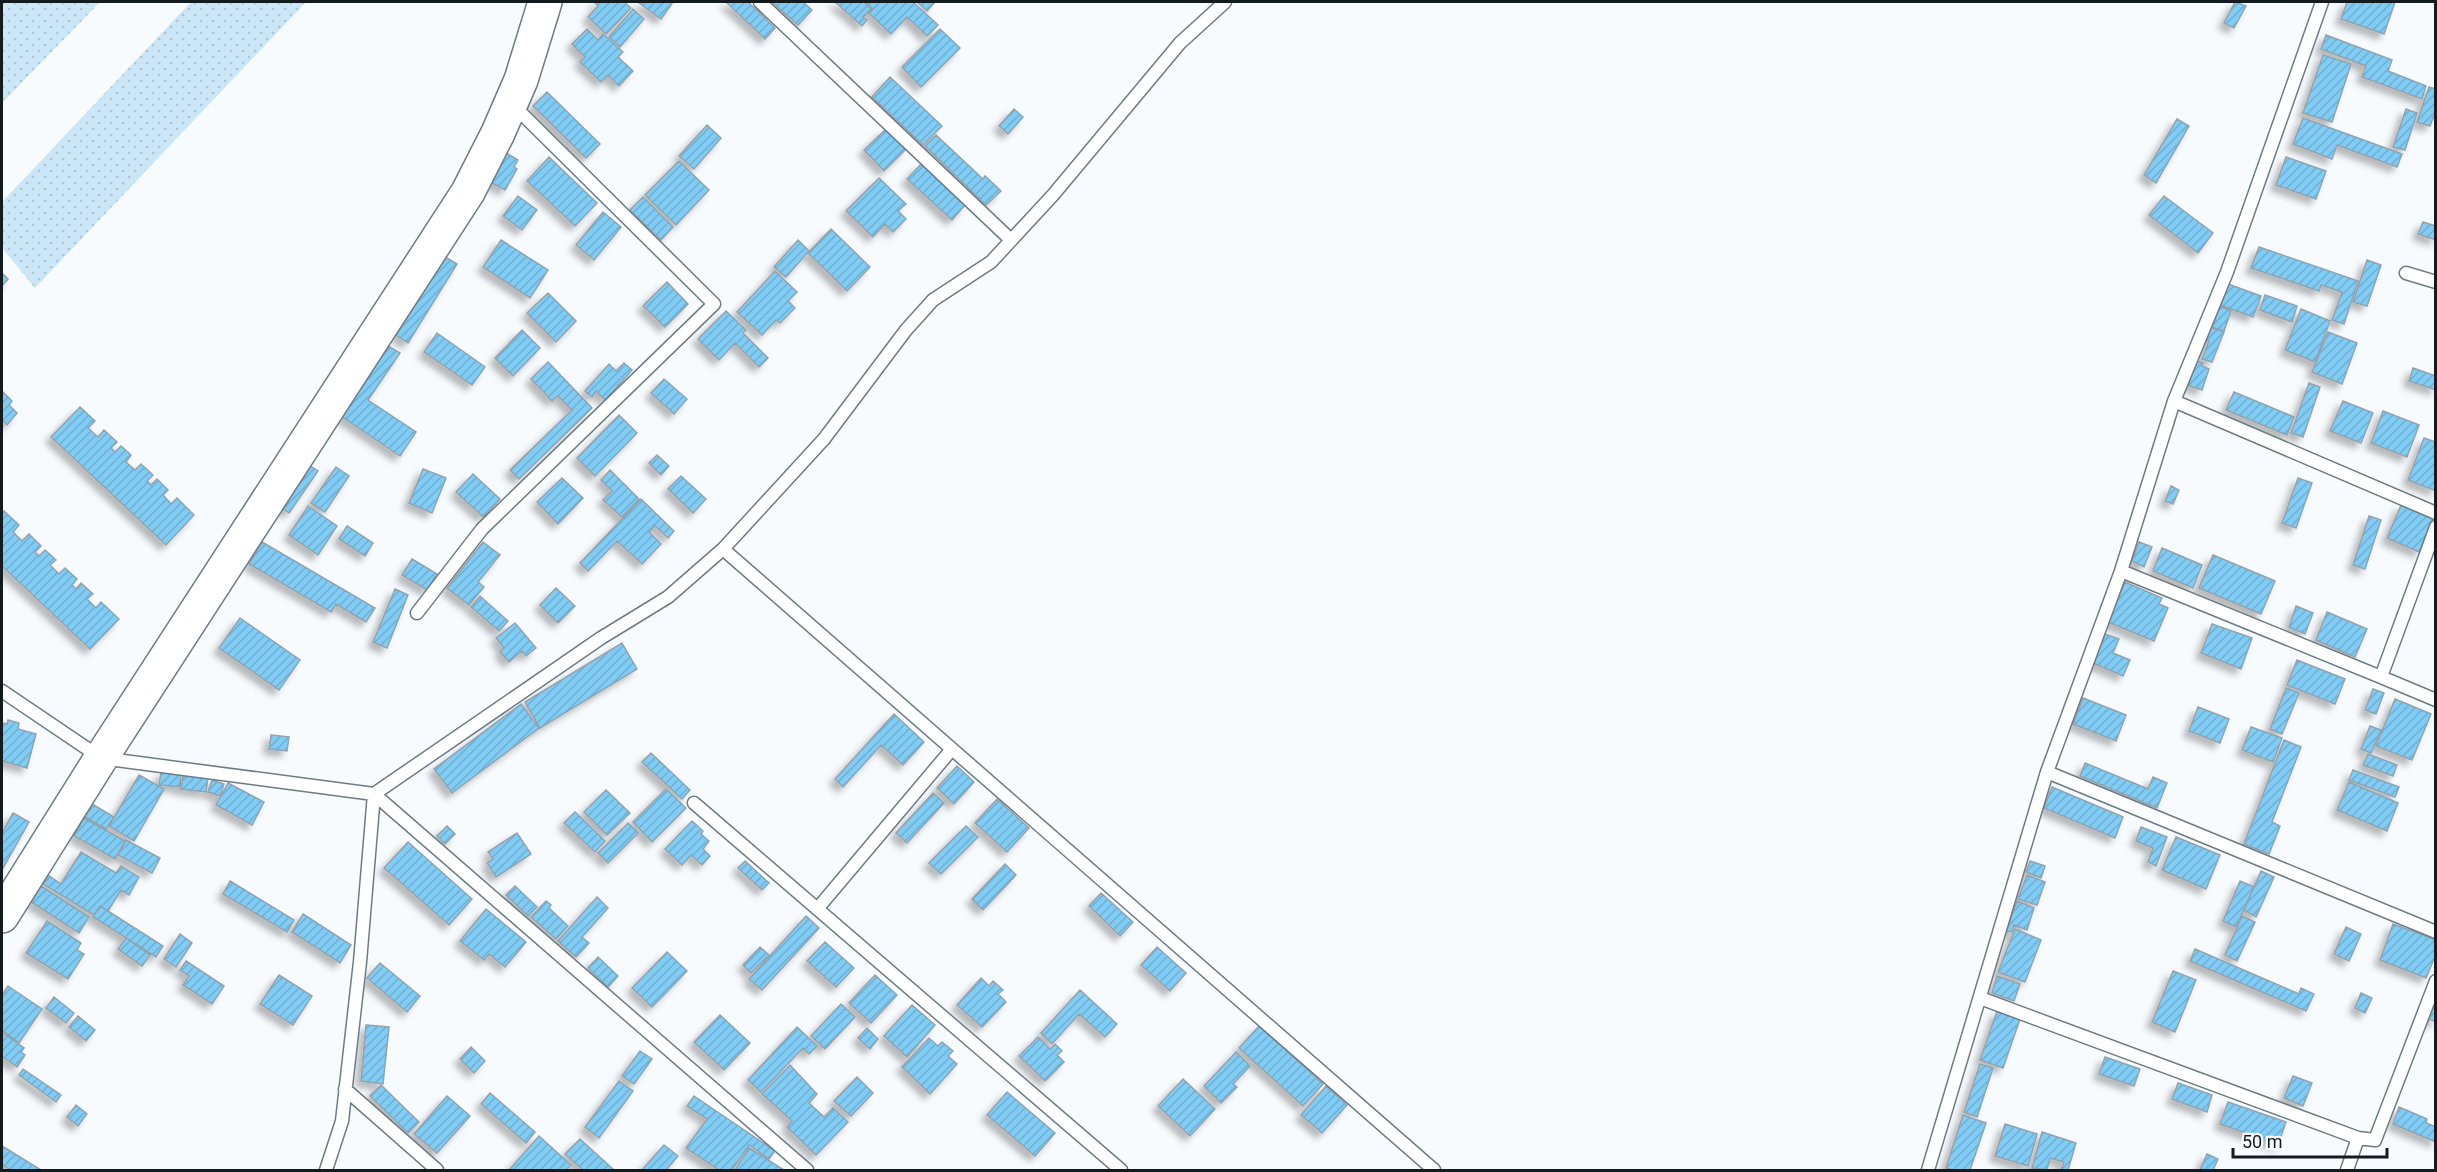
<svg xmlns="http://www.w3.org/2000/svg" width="2437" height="1172" font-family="Roboto,sans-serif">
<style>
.grass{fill:url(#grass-dots)}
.building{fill:url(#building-hatch);stroke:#92a3ae;stroke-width:1.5;filter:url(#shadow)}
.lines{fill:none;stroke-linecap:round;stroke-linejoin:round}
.lane-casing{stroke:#6b7c85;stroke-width:15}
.secondary-casing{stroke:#6b7c85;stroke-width:36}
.lane{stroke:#fff;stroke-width:12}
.secondary{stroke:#fff;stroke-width:33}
</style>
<defs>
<pattern id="grass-dots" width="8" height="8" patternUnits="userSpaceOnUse" patternTransform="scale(1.5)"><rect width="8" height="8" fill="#cbe7f7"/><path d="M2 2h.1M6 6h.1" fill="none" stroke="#adc6d3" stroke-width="1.8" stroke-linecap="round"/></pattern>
<pattern id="building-hatch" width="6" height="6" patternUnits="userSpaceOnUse" patternTransform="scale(1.5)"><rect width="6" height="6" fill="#80ccf5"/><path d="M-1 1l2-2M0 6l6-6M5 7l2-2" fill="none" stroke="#6eafd2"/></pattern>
<filter id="shadow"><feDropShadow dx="-5.5" dy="5.5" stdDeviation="3" flood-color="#0004"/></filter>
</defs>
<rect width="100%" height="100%" fill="#f8fbfe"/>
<path class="grass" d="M2 2H100L2 103Z
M191 2H306L35 288 2 248V202Z"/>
<path class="building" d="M594 2H624L631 8 606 34 588 17 598 6Z
M640 2H673L661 19 639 3Z
M726 2H748L775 28 765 39Z
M772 2H803L812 10 798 25Z
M835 2H864L871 9 863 17 867 20 862 26Z
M865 2H913L938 25 927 36 907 17 891 34 869 13 873 9Z
M917 2H935L927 11Z
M2235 2 2246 6 2234 28 2224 23Z
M2347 2H2395L2384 34 2341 19Z
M633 9 644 19 620 47 609 37Z
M587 29 598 40 603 34 623 52 618 57 633 71 619 86 608 75 601 82 580 62 585 57 572 44Z
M940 29 960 48 921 87 902 67Z
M2326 35 2392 60 2388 71 2426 86 2422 99 2362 77 2366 66 2321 49Z
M2323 55 2351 64 2332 122 2303 113Z
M890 77 942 126 923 145 872 97Z
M2429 87 2436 89V110L2430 126 2417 122Z
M547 92 600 144 586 158 533 106Z
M1014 109 1023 117 1008 134 999 126Z
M2406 109 2417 113 2405 150 2393 147Z
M2303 118 2402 154 2397 167 2337 145 2332 159 2293 144Z
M2177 119 2189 126 2156 183 2144 175Z
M707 125 721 138 694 169 679 156Z
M886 129 906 149 884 171 864 150Z
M936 135 983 179 985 176 1001 191 986 205 925 146Z
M506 153 518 160 514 167 517 169 505 190 490 182Z
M549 157 597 203 575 226 527 181Z
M2286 157 2326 171 2316 199 2276 185Z
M679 161 709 190 676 225 645 195Z
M921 164 965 205 952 220 907 179Z
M879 178 906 204 898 211 906 219 893 232 885 224 873 237 846 211Z
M518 196 537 210 522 230 503 216Z
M2164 196 2213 233 2198 253 2149 215Z
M643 197 673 227 661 240 630 210Z
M603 212 621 227 594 260 576 245Z
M2423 222 2436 226V240L2418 234Z
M831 229 870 267 847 291 808 253Z
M501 240 548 270 530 298 483 267Z
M798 240 809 251 786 277 774 267Z
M2259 247 2358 281 2344 324 2332 320 2342 292 2321 285 2319 291 2251 268Z
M445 257 457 264 408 343 396 335Z
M2367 260 2381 265 2367 306 2353 302Z
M775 271 797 292 788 301 795 308 780 323 776 320 762 335 737 312Z
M2 273 8 279 2 286Z
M667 282 688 304 665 327 643 306Z
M2228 284 2261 296 2253 317 2220 305Z
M548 293 576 321 556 342 527 313Z
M2265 295 2297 306 2292 322 2260 310Z
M2220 306 2231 311 2224 331 2212 327Z
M2301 309 2330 321 2315 362 2285 350Z
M726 311 746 330 743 333 768 358 759 367 735 343 719 360 698 339Z
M2208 326 2224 332 2212 362 2202 359 2209 341 2203 340Z
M522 330 540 348 513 376 495 358Z
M2328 332 2357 343 2342 384 2312 372Z
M437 333 485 367 472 385 424 352Z
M388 346 400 353 368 400 416 432 400 456 341 416Z
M2195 360 2203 363 2202 366 2209 369 2202 390 2187 385Z
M548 362 592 408 519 479 510 470 572 410 558 396 552 401 531 379Z
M624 363 632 370 605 400 596 391 592 397 585 391 609 364 616 371Z
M2413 368 2436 376V390L2409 381Z
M664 379 687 399 674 414 651 393Z
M2309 383 2320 387 2303 437 2291 433Z
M2 391 12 401 9 405 17 413 7 425 2 420Z
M2234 392 2294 417 2287 435 2226 410Z
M2343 401 2373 413 2361 443 2330 431Z
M80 407 95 421 88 428 98 437 104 430 117 442 111 448 115 452 121 446 131 455 126 462 135 470 141 464 153 475 147 481 151 485 157 479 168 490 163 495 171 504 177 498 194 515 166 545 51 437Z
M2383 411 2419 425 2407 457 2371 443Z
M619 415 637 433 595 476 577 458Z
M2424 438 2436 442V491L2408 480Z
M657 455 669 466 661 475 649 463Z
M309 465 318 471 289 513 281 507Z
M336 467 349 476 325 512 311 503Z
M423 469 446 478 432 513 409 503Z
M610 470 639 499 622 517 603 500 612 491 601 480Z
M473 474 500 499 483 517 456 492Z
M681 476 706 499 693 513 668 489Z
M562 478 583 498 558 524 537 502Z
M2298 478 2312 483 2296 528 2282 523Z
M2171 486 2179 490 2173 504 2165 501Z
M641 499 674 531 668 538 655 526 649 532 661 544 642 564 617 541 588 571 580 563Z
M2401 505 2433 519 2419 552 2387 538Z
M308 506 337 526 318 555 289 535Z
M4 511 19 525 13 532 22 541 29 534 41 546 35 552 39 556 45 550 56 560 50 565 59 574 65 568 77 579 72 585 76 589 81 583 93 594 87 599 96 608 101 602 119 619 90 649 2 566V514Z
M2369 516 2381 520 2365 569 2353 565Z
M347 526 373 543 365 556 339 539Z
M262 542 375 608 366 622 336 604 331 612 249 564Z
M483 542 500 555 478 582 484 587 469 605 447 588Z
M2139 542 2152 547 2144 567 2132 561Z
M2162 548 2202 565 2193 588 2153 571Z
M2213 555 2275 581 2261 614 2199 588Z
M412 559 437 574 427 590 402 575Z
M2125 582 2162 598 2159 604 2168 608 2154 641 2108 622Z
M556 588 575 606 558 623 540 605Z
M395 589 408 595 387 648 373 642Z
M480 596 508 621 499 631 471 607Z
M2296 606 2313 613 2305 634 2289 627Z
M2327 612 2367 629 2355 657 2316 640Z
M240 618 300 660 279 690 219 648Z
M515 623 536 648 526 656 522 651 509 662 500 652 504 648 496 638Z
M2212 624 2252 638 2241 669 2201 653Z
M2105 634 2119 639 2113 653 2130 660 2123 676 2093 663Z
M622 643 637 669 540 728 525 702Z
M2297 660 2345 679 2335 704 2287 685Z
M2286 688 2299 693 2282 734 2270 729Z
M2373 689 2384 693 2376 714 2365 710Z
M2083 698 2126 715 2116 741 2073 724Z
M2395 699 2431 714 2412 760 2376 746Z
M521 704 539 728 452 793 434 769Z
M2198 707 2229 719 2220 743 2189 731Z
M894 714 924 742 903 765 881 745 843 787 835 779Z
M8 720 19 723 18 729 36 734 27 768 2 761V723L7 724Z
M2370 726 2381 730 2371 753 2361 749Z
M2251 727 2282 738 2273 762 2242 750Z
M271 735 289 737 287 751 269 749Z
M2284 740 2301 747 2272 822 2280 826 2269 854 2244 844Z
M651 753 690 790 682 799 642 762Z
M2368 754 2397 765 2393 776 2363 765Z
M2085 763 2148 789 2153 777 2167 783 2157 808 2080 776Z
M957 766 974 782 954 804 937 788Z
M2353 770 2399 787 2395 797 2349 780Z
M161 772 181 774 180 787 159 785Z
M139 775 164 789 134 841 109 826Z
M183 775 208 778 206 792 181 789Z
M212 780 224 784 220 796 208 792Z
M2349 782 2398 803 2387 831 2337 810Z
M228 783 264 802 252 825 216 805Z
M2052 787 2123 817 2115 838 2044 808Z
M666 789 686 808 652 842 633 822Z
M606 790 630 813 607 835 584 812Z
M933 793 944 803 907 843 896 833Z
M997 799 1029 828 1007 852 975 823Z
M92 804 114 817 106 829 85 817Z
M575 812 605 841 595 852 564 823Z
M13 813 29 822 2 870V833Z
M84 818 125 841 115 859 74 836Z
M692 821 703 831 701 834 709 841 703 849 710 856 702 865 691 855 682 865 665 849Z
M628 823 638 833 608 863 598 853Z
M447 826 455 834 445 844 437 836Z
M966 826 978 837 941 874 929 863Z
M2141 827 2167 837 2156 866 2148 862 2153 848 2136 841Z
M517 833 531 854 496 877 487 863 493 859 488 852Z
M2176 837 2220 855 2206 889 2162 870Z
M126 840 160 858 152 873 118 855Z
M408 842 472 899 449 925 384 868Z
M81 852 116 873 121 866 139 877 129 895 121 890 108 911 100 906 94 915 43 884 48 875 61 884Z
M745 861 769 883 762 890 738 868Z
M2030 861 2045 866 2041 878 2026 872Z
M1005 864 1016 875 983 910 972 899Z
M2261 871 2274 877 2256 917 2244 910Z
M2027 875 2045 882 2037 905 2018 899Z
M230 881 294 920 287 932 223 894Z
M2240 881 2254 887 2236 927 2223 921Z
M41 886 89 917 79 933 31 902Z
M515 886 537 907 528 916 506 895Z
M1101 893 1133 922 1120 936 1089 906Z
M597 897 608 908 582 937 589 943 576 957 558 941Z
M546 901 551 905 549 908 568 926 556 939 531 917Z
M2017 901 2034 908 2027 930 2014 925 2012 932 2006 931Z
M100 906 163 946 156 957 93 917Z
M486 909 526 942 505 967 489 954 484 960 460 941Z
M303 914 351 945 340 963 292 932Z
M806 916 819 928 762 990 749 979Z
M2242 916 2255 922 2237 961 2225 955Z
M47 921 81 943 77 950 84 954 68 979 26 953Z
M2393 924 2436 940V954L2426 978 2380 960Z
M2346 927 2361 934 2349 961 2334 954Z
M2015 929 2041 940 2025 982 1998 972Z
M180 934 192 943 176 967 164 959Z
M126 938 150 955 142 966 118 949Z
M825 942 854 968 836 987 807 961Z
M760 947 769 955 751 973 743 965Z
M1157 947 1186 973 1170 991 1141 965Z
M2195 949 2299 994 2301 988 2314 994 2306 1011 2190 961Z
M667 952 687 971 652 1007 632 988Z
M598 957 618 976 608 987 588 968Z
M186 961 224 986 212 1004 183 985 189 976 180 970Z
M380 963 420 996 407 1012 367 978Z
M2173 971 2196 980 2175 1032 2152 1022Z
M279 975 312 996 293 1025 260 1004Z
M875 975 897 995 871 1023 849 1003Z
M1997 976 2020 984 2014 1001 1992 993Z
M981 978 989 986 993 981 1003 990 998 994 1006 1002 982 1027 957 1005Z
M8 986 42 1009 19 1043 2 1030V995Z
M1080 990 1117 1024 1105 1037 1079 1014 1052 1044 1041 1033Z
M2361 993 2372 998 2365 1013 2355 1008Z
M54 997 74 1013 66 1023 46 1008Z
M2436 998V1022L2425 1017Z
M841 1004 855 1017 825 1049 811 1036Z
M912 1005 935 1025 907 1057 884 1036Z
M1997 1011 2020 1019 2003 1068 1980 1060Z
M720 1015 750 1043 724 1070 694 1042Z
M78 1016 95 1030 86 1041 69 1027Z
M366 1025 389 1027 383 1084 361 1081Z
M1259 1026 1323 1084 1303 1106 1239 1048Z
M797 1027 817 1046 809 1054 803 1048 761 1092 748 1080Z
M867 1028 878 1039 870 1049 858 1038Z
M2 1032 24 1048 21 1052 25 1055 17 1067 2 1056Z
M1038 1037 1050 1049 1055 1044 1062 1051 1057 1055 1064 1062 1045 1081 1019 1056Z
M929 1038 938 1046 942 1042 953 1051 948 1056 957 1064 930 1094 902 1067Z
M471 1047 485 1061 474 1073 460 1059Z
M640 1051 652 1059 634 1084 622 1076Z
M1236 1052 1250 1066 1233 1084 1237 1087 1221 1103 1204 1086Z
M2105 1057 2140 1069 2134 1086 2099 1074Z
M1980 1064 1993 1068 1977 1117 1964 1112Z
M790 1065 817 1094 809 1103 824 1117 833 1108 848 1122 816 1155 787 1127 792 1121 762 1094Z
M23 1069 61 1095 56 1102 19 1075Z
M2293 1076 2312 1083 2303 1106 2284 1098Z
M857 1077 873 1093 851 1116 834 1101Z
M1183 1079 1215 1109 1190 1136 1158 1106Z
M619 1081 633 1091 599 1138 585 1127Z
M2178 1083 2212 1095 2207 1112 2172 1099Z
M381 1085 419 1122 408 1133 370 1096Z
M1326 1086 1347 1105 1322 1133 1301 1115Z
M1007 1092 1055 1133 1035 1156 987 1115Z
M490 1093 535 1132 526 1143 481 1104Z
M447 1096 470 1116 437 1153 414 1134Z
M694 1096 775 1151 769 1159 749 1145 732 1170H719L686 1148 707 1119 687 1106Z
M2228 1102 2286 1122 2278 1145 2220 1124Z
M76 1105 87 1114 78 1126 67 1117Z
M2399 1107 2427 1119 2426 1123 2436 1127V1142L2393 1124Z
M1963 1115 1986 1123 1970 1170H1954L1946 1168Z
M2005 1124 2037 1134 2028 1166 1995 1156Z
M2042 1132 2076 1143 2068 1170H2061L2064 1162 2050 1158 2047 1170 2032 1168Z
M539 1136 571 1165 566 1170H509Z
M580 1139 614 1170H583L565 1154Z
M664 1145 678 1156 666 1170H642Z
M2 1146 41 1170H11L2 1165Z
M749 1148 784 1170H735Z
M2207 1154 2218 1159 2213 1170H2200Z"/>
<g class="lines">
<g class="lane-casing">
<path id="lane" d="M760 2 1011 240
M2406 273 2436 282
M2174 401 2227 272 2322 2
M723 549 824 439 906 330 933 300 991 262 1053 195 1180 43 1225 2
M2121 571 2381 677 2436 527
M417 613 482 529 714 304 512 104
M2381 677 2436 700
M2 691 101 758 374 794 807 1170
M2047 772 2436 932
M694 803 1121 1170
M818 908 952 749
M1980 998 2358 1138 2347 1170
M345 1089 437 1170
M2358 1138 2375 1140 2436 981
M326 1170 342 1121 360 962 374 794 601 638 668 597 723 549 1434 1170
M1928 1170 2047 772 2121 571 2174 401 2436 513"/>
</g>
<g class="secondary-casing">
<path id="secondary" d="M2 916 101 758 468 192 498 133 521 80 545 2"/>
</g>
<use href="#lane" class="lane"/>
<use href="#secondary" class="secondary"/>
</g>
<rect width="2437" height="1172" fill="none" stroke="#141b1f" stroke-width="6"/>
<path d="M2233 1148v9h154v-9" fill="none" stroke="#141b1f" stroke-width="3"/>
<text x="2242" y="1148" font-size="18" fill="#141b1f" stroke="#f8fbfe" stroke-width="4.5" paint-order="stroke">50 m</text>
</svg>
